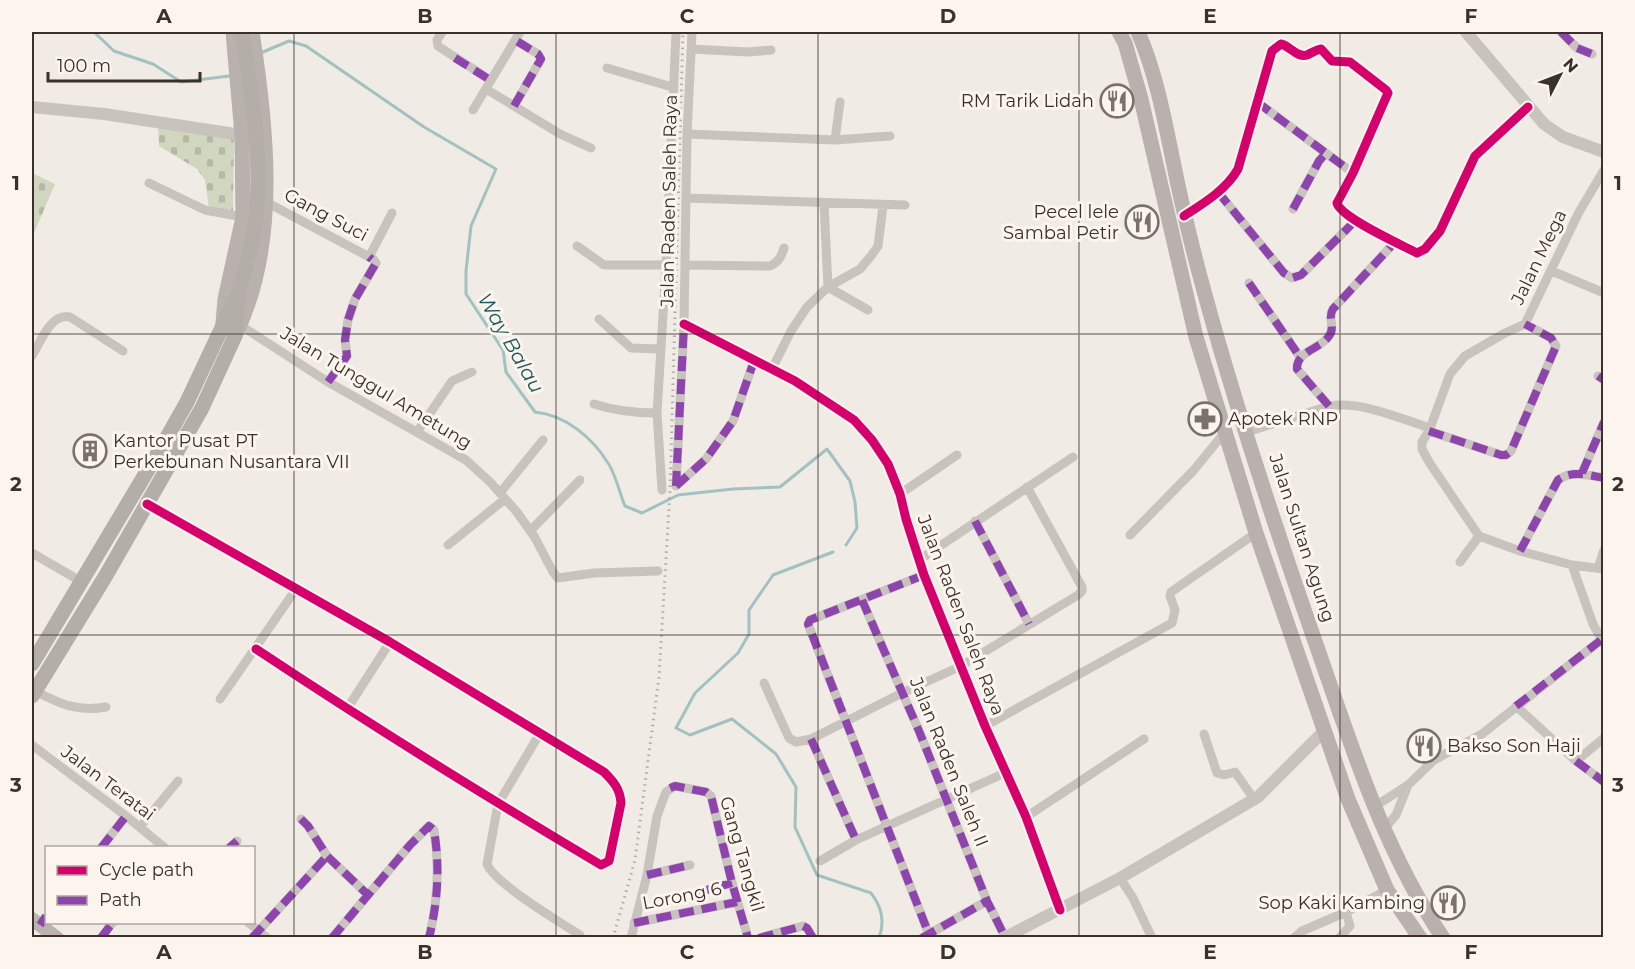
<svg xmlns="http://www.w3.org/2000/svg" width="1635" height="969" font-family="Montserrat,sans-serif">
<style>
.cemetery{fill:url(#cemetery-stones)}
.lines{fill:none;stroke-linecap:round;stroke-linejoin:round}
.stream{stroke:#a1c2c1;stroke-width:3}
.minor{stroke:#c9c3be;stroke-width:9}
.tertiary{stroke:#c9c3be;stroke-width:12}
.secondary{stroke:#bab3ae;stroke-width:14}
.primary{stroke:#b8b1ad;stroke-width:15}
.trunk{stroke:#b4aea8;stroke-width:15}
.rail{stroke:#b1aca8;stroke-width:3;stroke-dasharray:1.5 4.5;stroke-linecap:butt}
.trunk-bridge{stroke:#b4aea8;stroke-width:15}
.quiet{stroke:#8e44ad;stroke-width:8;stroke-dasharray:15 8;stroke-linecap:butt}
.cycleway-casing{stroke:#fbf5ee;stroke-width:13}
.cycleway{stroke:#d6006c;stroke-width:9}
.grid{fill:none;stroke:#3b302b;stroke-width:1.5;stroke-opacity:0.55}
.labels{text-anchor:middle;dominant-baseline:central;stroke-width:6;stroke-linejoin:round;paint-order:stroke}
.poi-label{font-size:18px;fill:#3b302b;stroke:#fbf5ee;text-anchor:end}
.street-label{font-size:18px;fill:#3b302b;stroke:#fbf5ee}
.water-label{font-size:20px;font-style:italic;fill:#1f5a5e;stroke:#fbf5ee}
.neatline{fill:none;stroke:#3b302b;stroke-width:2}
.grid-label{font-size:20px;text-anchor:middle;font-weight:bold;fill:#3b302b}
</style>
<defs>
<pattern id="cemetery-stones" width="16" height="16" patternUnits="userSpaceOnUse" patternTransform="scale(1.5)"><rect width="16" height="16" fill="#d1d6bf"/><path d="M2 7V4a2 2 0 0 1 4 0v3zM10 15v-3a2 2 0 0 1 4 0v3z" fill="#b4b8a4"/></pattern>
</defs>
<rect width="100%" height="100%" fill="#f0ebe5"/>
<path class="cemetery" d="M158 124 234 136 233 213 209 208 205 180 197 169 159 146Z
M32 173 55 184 32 238Z"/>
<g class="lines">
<path class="stream" d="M94 32 114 51 153 64 181 82 229 76
M263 52 289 41 306 46 424 127 496 169 471 226 466 271V294L503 350 506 372 535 412C565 415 592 437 608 463 615 473 620 494 625 506L642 513 678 495 733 489 780 487 827 449 850 481 855 502 857 528 846 545
M833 552 773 575 749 610V634L738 653 695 693 676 728 690 735 732 719 776 754 796 787 795 827 817 875 871 893C882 907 885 922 879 938"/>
<path class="minor" d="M442 32 437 40 438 46 490 80
M1561 32 1577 48 1592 54
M691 49 748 52 771 50
M607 68 672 87
M486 89 560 134 591 148
M1257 102 1353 173
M514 106 541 59 538 54 515 40
M473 110 520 32
M687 134 835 140 890 136
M835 140 840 102
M1604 170 1579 212 1525 324 1505 333 1465 356 1450 374 1429 431 1422 442V449L1429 462 1479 536 1520 551 1572 565 1604 569
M149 183 205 210 243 217
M1218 192 1284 273 1292 278 1301 275 1356 220
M687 198 905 205
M266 202 373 259 376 263 355 299 348 320 345 340 347 356 328 382
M824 203 828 287 868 310
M1293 209 1319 161 1326 153
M1184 216C1204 203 1226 190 1238 169L1272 51 1281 44C1290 46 1297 58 1307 55 1312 53 1315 50 1321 49L1332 61 1350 62 1386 90 1388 93 1353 173 1337 203C1341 218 1402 245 1417 253L1425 249 1440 231 1475 156 1528 107
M577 246 604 265H666
M369 257 392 213
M686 265 770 266C779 262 781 257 784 248
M1552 271 1604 293
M1249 283 1300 357
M599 319 631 348 660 349
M684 324 795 381 854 420 872 440 888 464 900 494 906 519 924 575 985 726 1026 817 1060 910
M240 325 328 382 466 460 490 482 516 511 534 536 553 572 558 578 594 573 658 571
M32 356C40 343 51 312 70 317L123 351
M772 369 791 331 807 307 828 287 860 269 871 256 878 246 883 206
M1598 376 1604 380
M594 404C615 411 635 413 657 413
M1329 406 1297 369C1296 351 1321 349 1329 336 1336 327 1327 318 1333 309L1395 242
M1429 431 1501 455H1506L1511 451 1556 346 1551 338 1525 324
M417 432 452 381 472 372
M1247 432 1329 406C1363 401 1398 418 1430 428
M1582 473 1604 422
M676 486 684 324 687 134 692 32
M676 486 706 459 733 421 754 361
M662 490 657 413 666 265 676 32
M500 493 543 440
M900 494 957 455
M147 504 390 642 604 772C614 782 620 789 621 803L609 861 601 865C485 796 369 724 256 649
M975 521 1029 624
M530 531 580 480
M1130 535 1193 471 1225 432
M448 545 505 499
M1520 551 1558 480C1572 470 1587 475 1604 478
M32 553 82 582
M919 560 1073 457
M1460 562 1479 536
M1572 565 1593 624 1604 644
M1598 568 1604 550
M924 575 810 620 808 624 928 932
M862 600 919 731 987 901 1005 937
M764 683 789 738 796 742 811 739 902 693 961 666 1078 595 1082 591V587L1027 487
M35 691C61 704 76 712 106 707
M220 699 296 589
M1516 706 1576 761 1604 782
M347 709 390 642
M985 726 1172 623 1175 610 1170 596 1171 592 1256 533
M540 733 498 804 487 864C494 883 561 923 580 935
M1204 734 1217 773 1224 775 1235 772 1254 799
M811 739 856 840
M32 745 126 816 165 848
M1576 761 1604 738
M1374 807 1408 785 1434 760 1482 734 1601 640
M1026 817 1144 739
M301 819 308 826 327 856 368 895
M140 827 178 781
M1384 829 1396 815 1408 785
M101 848 126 816
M229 848 237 841
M820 861 856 840 1007 772
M647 875 690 865
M1120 878 1133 898 1152 938
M699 892 732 883
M248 922 267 938
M634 923 737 902
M101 938 113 922
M252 938 327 856
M332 938 410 845 429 826 434 830C440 867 438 901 429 938
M631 938 647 875 657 816 666 792 675 786 706 792 711 796 732 883 748 938
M759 938 803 926 807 928 813 938
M922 938 987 901
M1294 938 1302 931 1346 912 1387 890
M1339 938 1350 926 1346 912"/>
<path class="tertiary" d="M1466 32 1544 124 1563 137 1604 152
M32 107 104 114 242 135
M1004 938 1120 878 1258 797 1324 731"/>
<path class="secondary" d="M32 919 57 938"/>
<path class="primary" d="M1119 32 1125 43 1141 99 1196 337 1256 533 1348 799 1387 890 1420 938
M1138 32C1156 73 1164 117 1173 161 1180 196 1188 230 1197 265 1231 394 1273 521 1317 647 1352 747 1383 849 1443 938
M223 323 225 299 243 217 242 135 233 32
M235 335C280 246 267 127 252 32"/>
<path class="trunk" d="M32 664 161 448 187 402 234 302
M32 696 105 577 202 408 235 336 238 294"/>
<path class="rail" d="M613 938 635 860 659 677 670 491 683 32"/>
<path class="trunk-bridge" d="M238 294C246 266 255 236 257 207 261 148 251 90 242 32"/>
<path class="quiet" d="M1561 32 1577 48 1592 54
M455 58 490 80
M1257 102 1353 173
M514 106 541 59 538 54 515 40
M1218 192 1284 273 1292 278 1301 275 1356 220
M1293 209 1319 161 1326 153
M1249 283 1300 357
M1598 376 1604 380
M328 382 347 356 345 340 348 320 355 299 376 263 369 257
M1329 406 1297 369C1296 351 1321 349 1329 336 1336 327 1327 318 1333 309L1395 242
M1429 431 1501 455H1506L1511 451 1556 346 1551 338 1525 324
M1582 473 1604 422
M676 486 684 324
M676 486 706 459 733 421 754 361
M975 521 1029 624
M1520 551 1558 480C1572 470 1587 475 1604 478
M924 575 810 620 808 624 928 932
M862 600 919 731 987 901 1005 937
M1516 706 1601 640
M811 739 856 840
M1576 761 1604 782
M670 788 675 786 706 792 711 796 732 883 748 938
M301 819 308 826 327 856 368 895
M101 848 126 816
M229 848 237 841
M647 875 690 865
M699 892 732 883
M634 923 737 902
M40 925 46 916
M101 938 113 922
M252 938 327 856
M332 938 410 845 429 826 434 830C440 867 438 901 429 938
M759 938 803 926 807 928 813 938
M922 938 987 901"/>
<g class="cycleway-casing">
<path id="cycleway" d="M1184 216C1204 203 1226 190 1238 169L1272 51 1281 44C1290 46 1297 58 1307 55 1312 53 1315 50 1321 49L1332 61 1350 62 1386 90 1388 93 1353 173 1337 203C1341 218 1402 245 1417 253L1425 249 1440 231 1475 156 1528 107
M684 324 795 381 854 420 872 440 888 464 900 494 906 519 924 575 985 726 1026 817 1060 910
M147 504 390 642 604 772C614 782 620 789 621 803L609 861 601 865C485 796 369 724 256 649"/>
</g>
<use href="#cycleway" class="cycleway"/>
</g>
<path class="grid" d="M294 32V938M556 32V938M818 32V938M1079 32V938M1340 32V938M32 334H1604M32 635H1604"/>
<defs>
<g id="restaurant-ring" transform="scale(1.725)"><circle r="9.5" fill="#fbf5ee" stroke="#7a716c" stroke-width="1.5"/><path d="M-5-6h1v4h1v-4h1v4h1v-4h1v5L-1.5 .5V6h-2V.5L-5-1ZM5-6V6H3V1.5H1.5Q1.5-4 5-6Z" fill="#7a716c"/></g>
<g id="pharmacy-ring" transform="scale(1.725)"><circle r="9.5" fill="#fbf5ee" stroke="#7a716c" stroke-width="1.5"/><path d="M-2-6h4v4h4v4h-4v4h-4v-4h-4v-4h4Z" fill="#7a716c"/></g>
<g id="building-ring" transform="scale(1.725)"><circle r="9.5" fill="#fbf5ee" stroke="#7a716c" stroke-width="1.5"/><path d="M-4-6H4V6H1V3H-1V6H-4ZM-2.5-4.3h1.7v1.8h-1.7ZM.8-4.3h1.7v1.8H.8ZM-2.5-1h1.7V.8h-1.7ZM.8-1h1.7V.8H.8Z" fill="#7a716c"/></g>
</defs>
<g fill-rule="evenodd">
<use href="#restaurant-ring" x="1117" y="101"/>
<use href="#restaurant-ring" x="1142" y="222"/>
<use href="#pharmacy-ring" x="1205" y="419"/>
<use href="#building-ring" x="90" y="451"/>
<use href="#restaurant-ring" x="1424" y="746"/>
<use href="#restaurant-ring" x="1448" y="903"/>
</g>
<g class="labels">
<g class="poi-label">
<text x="1094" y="101">RM Tarik Lidah</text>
<text x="1119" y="212">Pecel lele<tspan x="1119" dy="21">Sambal Petir</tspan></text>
<text x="1228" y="419" text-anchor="start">Apotek RNP</text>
<text x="113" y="441" text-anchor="start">Kantor Pusat PT<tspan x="113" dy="21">Perkebunan Nusantara VII</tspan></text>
<text x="1447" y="746" text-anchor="start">Bakso Son Haji</text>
<text x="1425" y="903">Sop Kaki Kambing</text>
</g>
<g class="street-label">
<text transform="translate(669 201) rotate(-89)">Jalan Raden Saleh Raya</text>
<text transform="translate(326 215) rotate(28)">Gang Suci</text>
<text transform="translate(1539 257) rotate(-64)">Jalan Mega</text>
<text transform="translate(376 388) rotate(31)">Jalan Tunggul Ametung</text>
<text transform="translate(1302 538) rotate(72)">Jalan Sultan Agung</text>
<text transform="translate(961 615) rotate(69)">Jalan Raden Saleh Raya</text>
<text transform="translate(949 762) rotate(68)">Jalan Raden Saleh II</text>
<text transform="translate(108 783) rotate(37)">Jalan Teratai</text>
<text transform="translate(742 854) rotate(74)">Gang Tangkil</text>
<text transform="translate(682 896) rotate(-11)">Lorong 6</text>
</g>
<g class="water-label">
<text transform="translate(511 343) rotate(60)">Way Balau</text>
</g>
</g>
<rect width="1635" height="969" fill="none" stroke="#fbf5ee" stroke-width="66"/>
<rect x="45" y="846" width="210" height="78" fill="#fbf5ee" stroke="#aea6a0" stroke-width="1.5"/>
<rect x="57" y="866" width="30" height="9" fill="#d6006c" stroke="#aea6a0" stroke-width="1.5"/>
<text x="99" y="876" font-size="18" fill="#3b302b">Cycle path</text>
<rect x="57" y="896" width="30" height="9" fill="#8e44ad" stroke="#aea6a0" stroke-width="1.5"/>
<text x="99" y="906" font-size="18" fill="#3b302b">Path</text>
<g transform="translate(1560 75) rotate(48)" stroke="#fbf5ee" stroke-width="4.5" paint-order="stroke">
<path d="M0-4.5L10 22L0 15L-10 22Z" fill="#3b302b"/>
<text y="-9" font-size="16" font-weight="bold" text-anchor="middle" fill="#3b302b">N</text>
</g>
<path d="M48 72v9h152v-9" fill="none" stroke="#3b302b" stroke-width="3"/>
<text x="57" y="72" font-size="18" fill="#3b302b" stroke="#fbf5ee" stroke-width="4.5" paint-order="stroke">100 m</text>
<rect x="33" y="33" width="1569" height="903" class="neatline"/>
<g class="grid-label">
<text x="164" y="23">A</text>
<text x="425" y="23">B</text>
<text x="687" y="23">C</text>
<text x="948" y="23">D</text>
<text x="1210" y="23">E</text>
<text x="1471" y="23">F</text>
<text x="16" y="190">1</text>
<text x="1618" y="190">1</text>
<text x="16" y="491">2</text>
<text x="1618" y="491">2</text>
<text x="16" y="792">3</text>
<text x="1618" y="792">3</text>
<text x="164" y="959">A</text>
<text x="425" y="959">B</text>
<text x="687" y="959">C</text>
<text x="948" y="959">D</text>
<text x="1210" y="959">E</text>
<text x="1471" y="959">F</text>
</g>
</svg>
